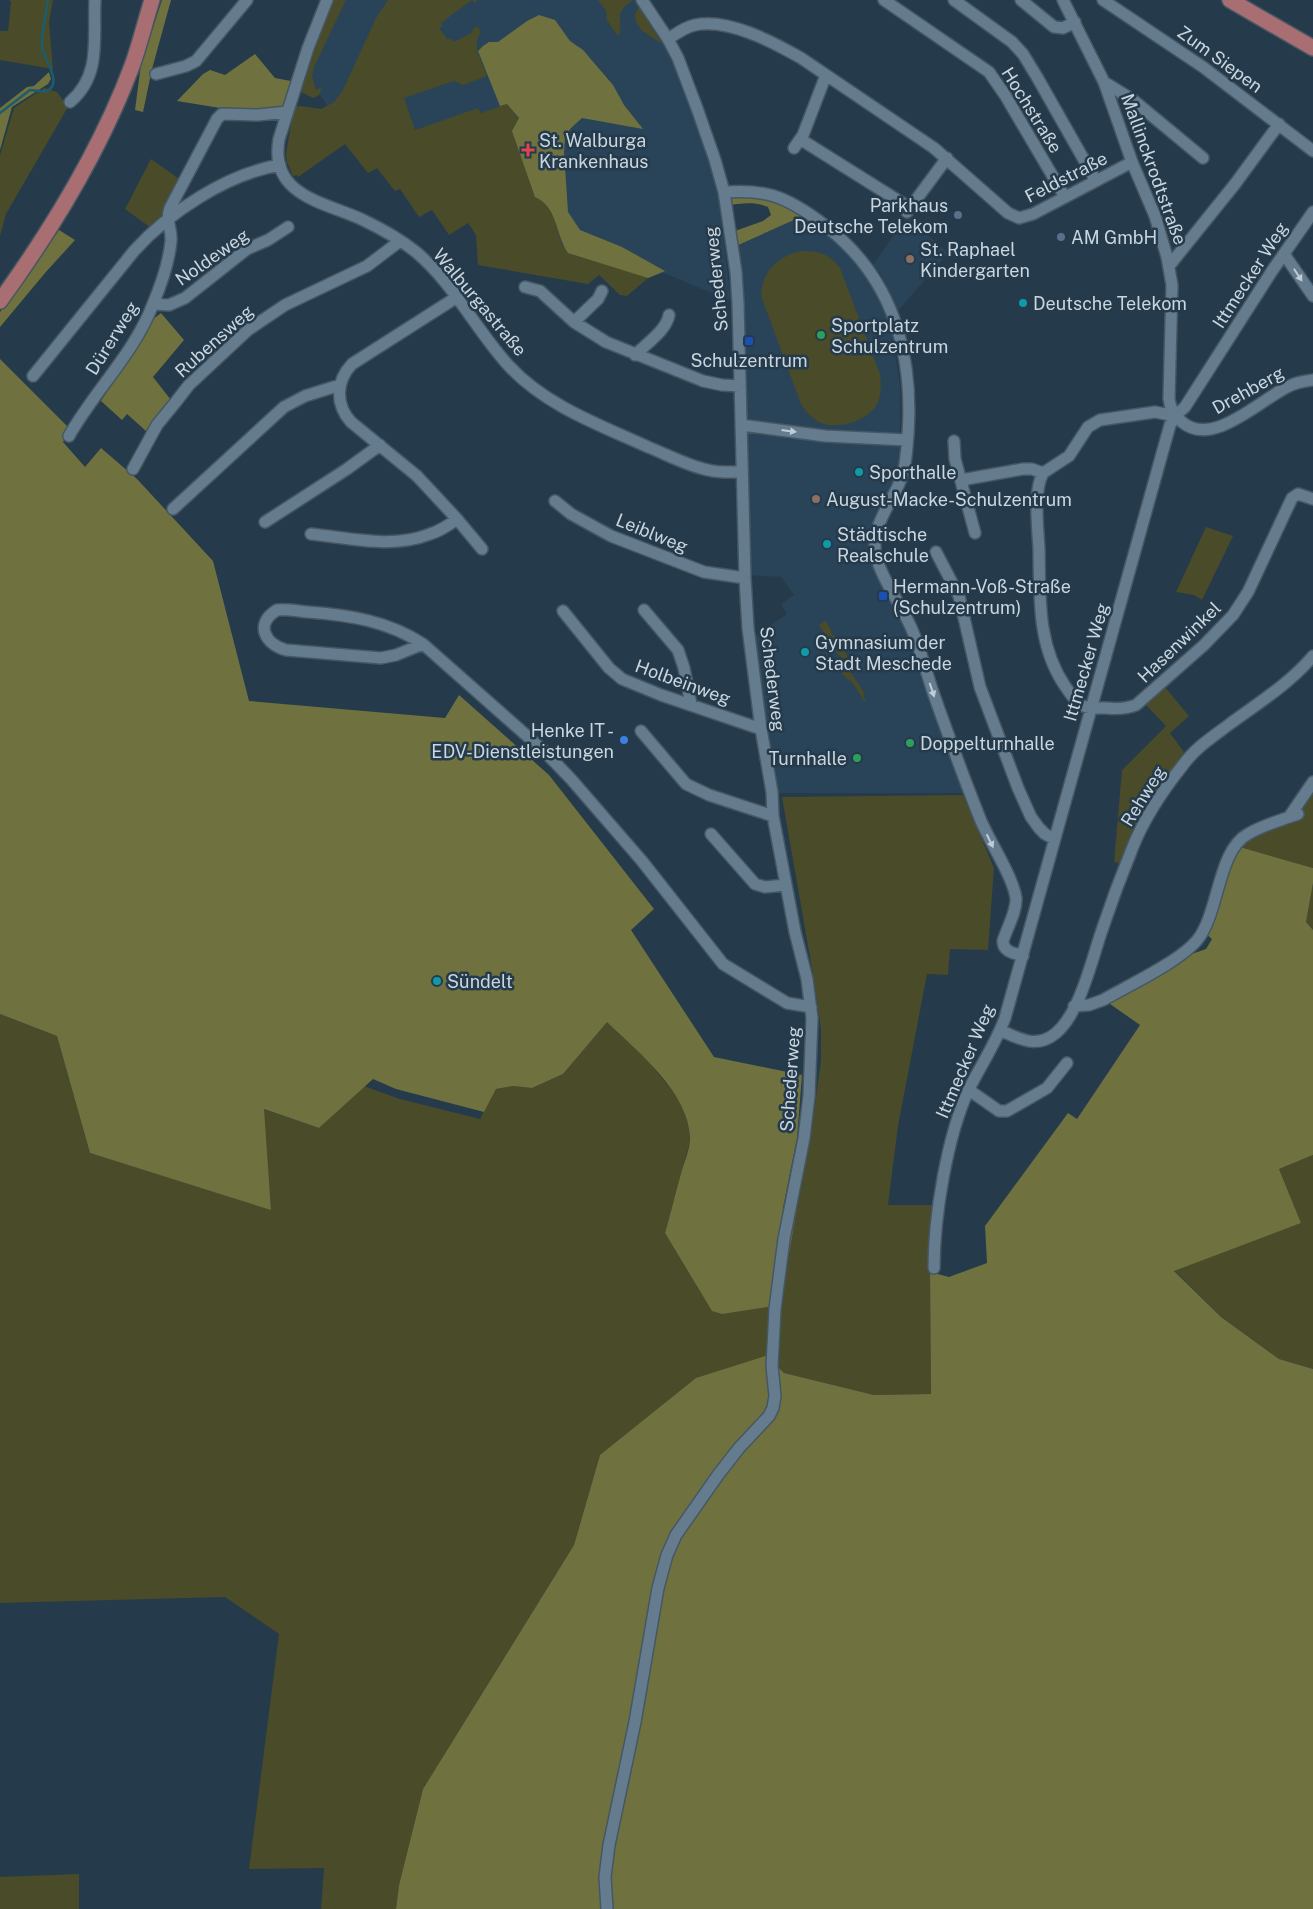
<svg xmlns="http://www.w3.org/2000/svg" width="1313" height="1909" font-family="'Public Sans',sans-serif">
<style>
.built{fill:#294458}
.green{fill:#494b29}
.forest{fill:#6f723f}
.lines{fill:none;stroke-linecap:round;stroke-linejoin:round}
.stream{stroke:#1b5c70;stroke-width:2.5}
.minor-casing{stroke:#455764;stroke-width:14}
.major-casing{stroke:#455764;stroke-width:18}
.minor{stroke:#657c8e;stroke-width:11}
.major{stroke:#a96e71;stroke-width:15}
.oneway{fill:#bfcdd7}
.health-dot{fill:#e0444e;stroke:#253a4a;stroke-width:2}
.service-dot{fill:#5c6f8a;stroke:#253a4a;stroke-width:2}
.education-dot{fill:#8d6e63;stroke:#253a4a;stroke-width:2}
.culture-dot{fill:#0f9aa8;stroke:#253a4a;stroke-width:2}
.leisure-dot{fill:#2e9e5b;stroke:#253a4a;stroke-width:2}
.transit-dot{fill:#1a4fb4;stroke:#253a4a;stroke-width:2}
.shop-dot{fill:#3f7fe0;stroke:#253a4a;stroke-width:2}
.labels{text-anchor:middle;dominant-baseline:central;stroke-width:5;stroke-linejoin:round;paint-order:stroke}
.street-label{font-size:18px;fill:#c9d6df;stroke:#253a4a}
.poi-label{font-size:18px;fill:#c9d6df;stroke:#253a4a;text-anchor:start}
</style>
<rect width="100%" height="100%" fill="#253a4a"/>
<path class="built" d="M334 0H637L665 44 676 65 708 154 717 187 731 301 664 273 648 278 627 296 620 295 599 275 588 284 478 265 476 235 468 223 449 235 432 210 419 217 400 189 395 191 377 168 368 173 345 144 298 177 297 175 293 176 287 162 286 154 294 107 301 106 321 109 328 107 320 95 313 98 301 92 325 18Z
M805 215 819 225 864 268 879 293 890 322 900 385V463L894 484 876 514 871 538 908 628 959 774 963 793H775L753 638 787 614 781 604 794 595 781 577 749 575 736 246Z
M907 216 948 253 898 311 881 274 873 265Z"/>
<path class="green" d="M9 0H53L49 22 53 69 0 60V31H8L11 2Z
M334 0H346L314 67 312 76 316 90 322 87 319 95 313 98 301 92 325 18Z
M388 0H478L474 3 472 0 441 23 443 26 439 28 448 40 451 38 454 42 473 32 472 30 477 26 481 32C470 45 483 63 487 76L463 85 454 81 404 98 415 130 478 108 481 113 507 104 519 119 517 123 543 200 553 213 562 245 591 259 648 278 627 296 620 295 599 275 588 284 478 265 476 235 468 223 449 235 432 210 419 217 400 189 395 191 377 168 368 173 345 144 298 177 297 175 293 176 287 162 286 154 294 107 301 106 321 109 334 102 343 90 376 18Z
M598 0H633C629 3 623 7 621 12 618 20 623 29 618 36L606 19 607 18 606 11Z
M639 7 662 44 641 30 636 22 635 14Z
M44 88 57 92 68 107 6 214 0 236V155L14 108Z
M151 159 181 180 162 217 151 228 125 209Z
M800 251C818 251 829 253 840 268L880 374C881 384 882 395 877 404 868 421 838 430 821 423 812 419 806 412 801 404L761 296C762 271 777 257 800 251Z
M1206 527 1233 536 1202 600 1194 595 1176 592Z
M826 621 831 630 832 635 835 636 837 639 836 642 841 645 848 657 843 660 839 654 838 655 819 625Z
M846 665 865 694 863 696 866 701H864L852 682 845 677 839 670Z
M1165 687 1189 716 1170 733 1184 752 1140 818 1119 863 1114 862 1122 770 1166 726 1146 705Z
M1313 786V868L1240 847 1247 839 1299 806Z
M963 795 994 868 988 950 950 949 948 975 927 974 898 1126 888 1205H933L930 1272 931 1394 874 1395 784 1373 775 1364 600 1455 574 1545 423 1789 399 1885 396 1909H321L324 1868 249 1869 279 1634 225 1597 0 1603V1014L57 1036 90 1153 271 1209 263 1109 319 1128 364 1086 400 1099 480 1119 496 1089 513 1086 532 1088 563 1074 607 1021 648 1061 671 1089 686 1112 689 1125 690 1142 665 1233 712 1310 722 1314 783 1281 811 1134 821 1060V1029L814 980 782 797Z
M1313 883V930L1306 922Z
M1313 1155V1369L1279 1359 1221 1317 1174 1270 1301 1223 1279 1169Z
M79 1874V1909H0V1877Z"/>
<path class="forest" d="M162 0H171L152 69 143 112 135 110 141 64Z
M539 15 555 20 570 41 583 50 613 85 624 105 643 129 582 118 571 128 565 137 564 152 568 212 580 230 622 247 665 271 648 278 568 253C555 234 558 207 535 197L512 131 519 118 507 104 500 106 478 51 483 46 489 42H498L527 21Z
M255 54 275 78 291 81 282 110 251 113 177 101 203 74 210 70 225 75Z
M49 72 51 79 48 84 12 107 0 150V108L27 87 34 86Z
M729 196 759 198 775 201 805 215 736 246 735 231 763 221 771 215 768 207C756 202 744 203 731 205Z
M59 230 75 240 45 273 0 327V312L34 267Z
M161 313 184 340 153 377 171 400 146 431 127 414 122 420 101 401 152 320Z
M0 359 70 429 63 442 85 467 101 448 137 479 213 561 249 701 445 718 459 695 549 775 654 909 631 930 714 1057 802 1075 797 1138 783 1208H797L780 1305 722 1314 712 1311 665 1233C671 1212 676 1191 682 1170 685 1161 689 1150 690 1141 692 1095 637 1051 607 1022L563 1074 532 1088 513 1086 496 1089 484 1112 396 1089 373 1079 319 1128 264 1109 271 1210 90 1153 57 1036 0 1014Z
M1240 847 1313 868V883L1306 922 1313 930V1155L1279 1169 1301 1223 1174 1271 1221 1317 1279 1359 1313 1369V1909H396L399 1885 423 1789 574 1545 600 1455 696 1378 775 1353V1364L784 1373 874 1395 931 1394 930 1272 949 1277 987 1263 985 1226 1068 1113 1077 1119 1140 1025 1110 1004 1127 986 1189 955 1206 949 1212 939 1206 934 1225 876Z"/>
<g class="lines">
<path class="stream" d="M0 113 30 90C35 90 42 92 46 91 64 85 44 58 42 48 41 35 46 14 48 0"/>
<g class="minor-casing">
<path id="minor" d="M327 0 308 48 279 139C269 195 323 202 361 219 380 228 400 239 416 252 454 284 476 330 509 366 546 406 600 425 648 447 668 455 688 466 708 470 719 473 731 472 742 472
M884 0 989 72 1005 95 1065 197
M954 0 1012 42 1023 54 1037 77 1096 181
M1021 0 1054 27 1063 28 1075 22
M1063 0 1104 82 1132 162 1155 216 1167 257 1172 285 1169 399C1170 408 1175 416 1182 422 1212 448 1259 401 1287 387 1295 383 1304 381 1313 380
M1103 0 1203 67 1313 151
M668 39C677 33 685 27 695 25 728 18 773 42 801 58L934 148 1008 213 1019 218 1033 214 1132 162
M156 74 186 66 196 61 247 0
M1104 82 1133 100 1203 158
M70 102C102 75 93 38 95 0
M800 139 910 208
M794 148 803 135 826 75
M724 192C765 189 785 196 819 221 900 279 918 369 905 464 900 498 866 523 877 560 885 585 903 607 913 632 921 652 927 674 934 695 949 737 964 779 981 821 990 842 1013 877 1016 898 1017 911 1007 928 1003 941 1003 952 1014 953 1023 956
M907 212 947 158
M1284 254 1313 296
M1169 266 1235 184 1279 124
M525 287 540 291 574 322 606 342 703 381 722 385 740 386
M457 297 352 364C336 381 335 404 351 422L417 476 457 519 482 549
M153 304 169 305 185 298 247 249 268 240 288 227
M574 322 598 299 602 291
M635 355C647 343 666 331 669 315
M33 376 134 251C169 212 227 174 280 165
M741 425 825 436 907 440
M69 436C95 390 134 354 153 304 161 285 169 262 171 241 172 227 165 222 170 208L217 119 222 114 258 115 287 112
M954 441 955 459 975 533
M133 469 157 425 175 403 189 385 248 330 285 305 367 266 400 241
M1043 473C1033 491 1038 529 1039 549 1040 597 1037 645 1065 686 1070 693 1075 702 1083 706 1090 709 1098 708 1106 708 1116 709 1126 709 1136 705L1204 645 1233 615 1248 592 1292 498 1298 494 1313 499
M961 480 1023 469H1032L1043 473 1069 456 1088 427 1100 420 1155 412 1175 416
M555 501 571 514 611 536 704 572 745 578
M173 509 284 407 305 396 340 385
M265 522 347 469 380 445
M311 534C350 538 393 549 430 534 440 531 449 525 457 519
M936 552 959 596 980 687 1018 788 1031 817 1039 828 1045 834 1054 839
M644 610 678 650 684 668 691 704
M563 611 609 668 622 679 661 695 761 729
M423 644 396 655 381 658 286 650C265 644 254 624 277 610 287 609 298 611 308 612 349 615 388 621 423 644L544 751 571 779 642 861 723 964 787 1003 811 1007
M641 731 686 784 709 795 773 816
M1289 817 1313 782
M711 834 755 884 765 887 786 885
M1074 1006 1089 1005 1103 1000C1129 985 1181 961 1198 939 1219 912 1218 850 1248 834 1263 825 1282 820 1298 814
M1000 1030C1019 1039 1037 1049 1056 1033 1080 1013 1092 959 1102 930 1111 903 1121 876 1132 849 1144 818 1163 790 1183 765 1196 747 1214 736 1231 723 1260 702 1290 683 1313 656
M969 1090 999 1111H1007L1047 1088 1067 1063
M934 1268C934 1217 947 1136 969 1089 981 1065 996 1043 1005 1018L1170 425 1175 416 1185 407 1272 271 1313 212
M607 1909 605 1877 609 1845 635 1722 658 1588 667 1555 676 1535 718 1475 739 1448 769 1416 773 1408 775 1396 772 1366 775 1309 784 1239 804 1138 809 1096 812 1018 807 979 795 932 773 816 772 792 761 729 748 628 745 578 738 303 736 272 724 192 715 160 698 111 678 58 668 39 642 0"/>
</g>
<g class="major-casing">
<path id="major" d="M1230 0 1313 48
M0 301C53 228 100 151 132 66 140 44 145 22 152 0"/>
</g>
<use href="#minor" class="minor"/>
<use href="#major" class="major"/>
</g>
<defs><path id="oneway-solid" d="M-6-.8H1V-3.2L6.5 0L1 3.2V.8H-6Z" transform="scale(1.25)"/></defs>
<g class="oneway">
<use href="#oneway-solid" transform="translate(1298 275) rotate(57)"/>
<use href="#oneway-solid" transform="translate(789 431) rotate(7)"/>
<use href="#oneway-solid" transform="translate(932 690) rotate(71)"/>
<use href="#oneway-solid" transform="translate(990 841) rotate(64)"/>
</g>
<path class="health-dot" d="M525.5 142.5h5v5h5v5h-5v5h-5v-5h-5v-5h5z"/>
<g class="service-dot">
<circle cx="958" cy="215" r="5"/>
<circle cx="1061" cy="237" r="5"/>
</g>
<g class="education-dot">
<circle cx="910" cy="259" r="5"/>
<circle cx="816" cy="499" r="5"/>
</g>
<g class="culture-dot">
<circle cx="1023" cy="303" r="5"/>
<circle cx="859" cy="472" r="5"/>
<circle cx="827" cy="544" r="5"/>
<circle cx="805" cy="652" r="5"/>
<circle cx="437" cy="981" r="5"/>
</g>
<g class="leisure-dot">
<circle cx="821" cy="335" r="5"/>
<circle cx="910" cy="743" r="5"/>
<circle cx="857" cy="758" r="5"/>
</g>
<g class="transit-dot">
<rect x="744" y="336" width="10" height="10" rx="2.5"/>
<rect x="878" y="591" width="10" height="10" rx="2.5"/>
</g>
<circle class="shop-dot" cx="624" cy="740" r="5"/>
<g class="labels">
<g class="street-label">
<text transform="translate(1220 59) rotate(36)">Zum Siepen</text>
<text transform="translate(1032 110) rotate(58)">Hochstraße</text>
<text transform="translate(1154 169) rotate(70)">Mallinckrodtstraße</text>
<text transform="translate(1066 177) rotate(-27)">Feldstraße</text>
<text transform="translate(212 257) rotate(-35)">Noldeweg</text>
<text transform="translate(1250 275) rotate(-57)">Ittmecker Weg</text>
<text transform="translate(716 279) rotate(-96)">Schederweg</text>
<text transform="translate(480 302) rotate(50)">Walburgastraße</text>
<text transform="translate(112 338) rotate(-58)">Dürerweg</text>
<text transform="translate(214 341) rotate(-42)">Rubensweg</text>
<text transform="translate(1248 390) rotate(-29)">Drehberg</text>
<text transform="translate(652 533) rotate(22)">Leiblweg</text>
<text transform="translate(1179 642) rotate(-44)">Hasenwinkel</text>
<text transform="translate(1086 662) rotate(-74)">Ittmecker Weg</text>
<text transform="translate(773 679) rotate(83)">Schederweg</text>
<text transform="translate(683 682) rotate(20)">Holbeinweg</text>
<text transform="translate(1143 796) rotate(-58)">Rehweg</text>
<text transform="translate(965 1061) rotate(-67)">Ittmecker Weg</text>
<text transform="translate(790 1079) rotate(-86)">Schederweg</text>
</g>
<g class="poi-label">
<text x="539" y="140">St. Walburga<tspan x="539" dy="21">Krankenhaus</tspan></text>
<text x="948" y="205" text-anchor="end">Parkhaus<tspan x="948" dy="21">Deutsche Telekom</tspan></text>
<text x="1071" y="237">AM GmbH</text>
<text x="920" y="249">St. Raphael<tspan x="920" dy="21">Kindergarten</tspan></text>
<text x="1033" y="303">Deutsche Telekom</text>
<text x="831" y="325">Sportplatz<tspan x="831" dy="21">Schulzentrum</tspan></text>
<text x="749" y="360" text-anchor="middle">Schulzentrum</text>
<text x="869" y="472">Sporthalle</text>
<text x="826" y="499">August-Macke-Schulzentrum</text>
<text x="837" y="534">Städtische<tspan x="837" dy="21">Realschule</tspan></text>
<text x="893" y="586">Hermann-Voß-Straße<tspan x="893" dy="21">(Schulzentrum)</tspan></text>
<text x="815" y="642">Gymnasium der<tspan x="815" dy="21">Stadt Meschede</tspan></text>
<text x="614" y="730" text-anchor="end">Henke IT -<tspan x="614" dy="21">EDV-Dienstleistungen</tspan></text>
<text x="920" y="743">Doppelturnhalle</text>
<text x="847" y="758" text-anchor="end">Turnhalle</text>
<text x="447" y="981">Sündelt</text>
</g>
</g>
</svg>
